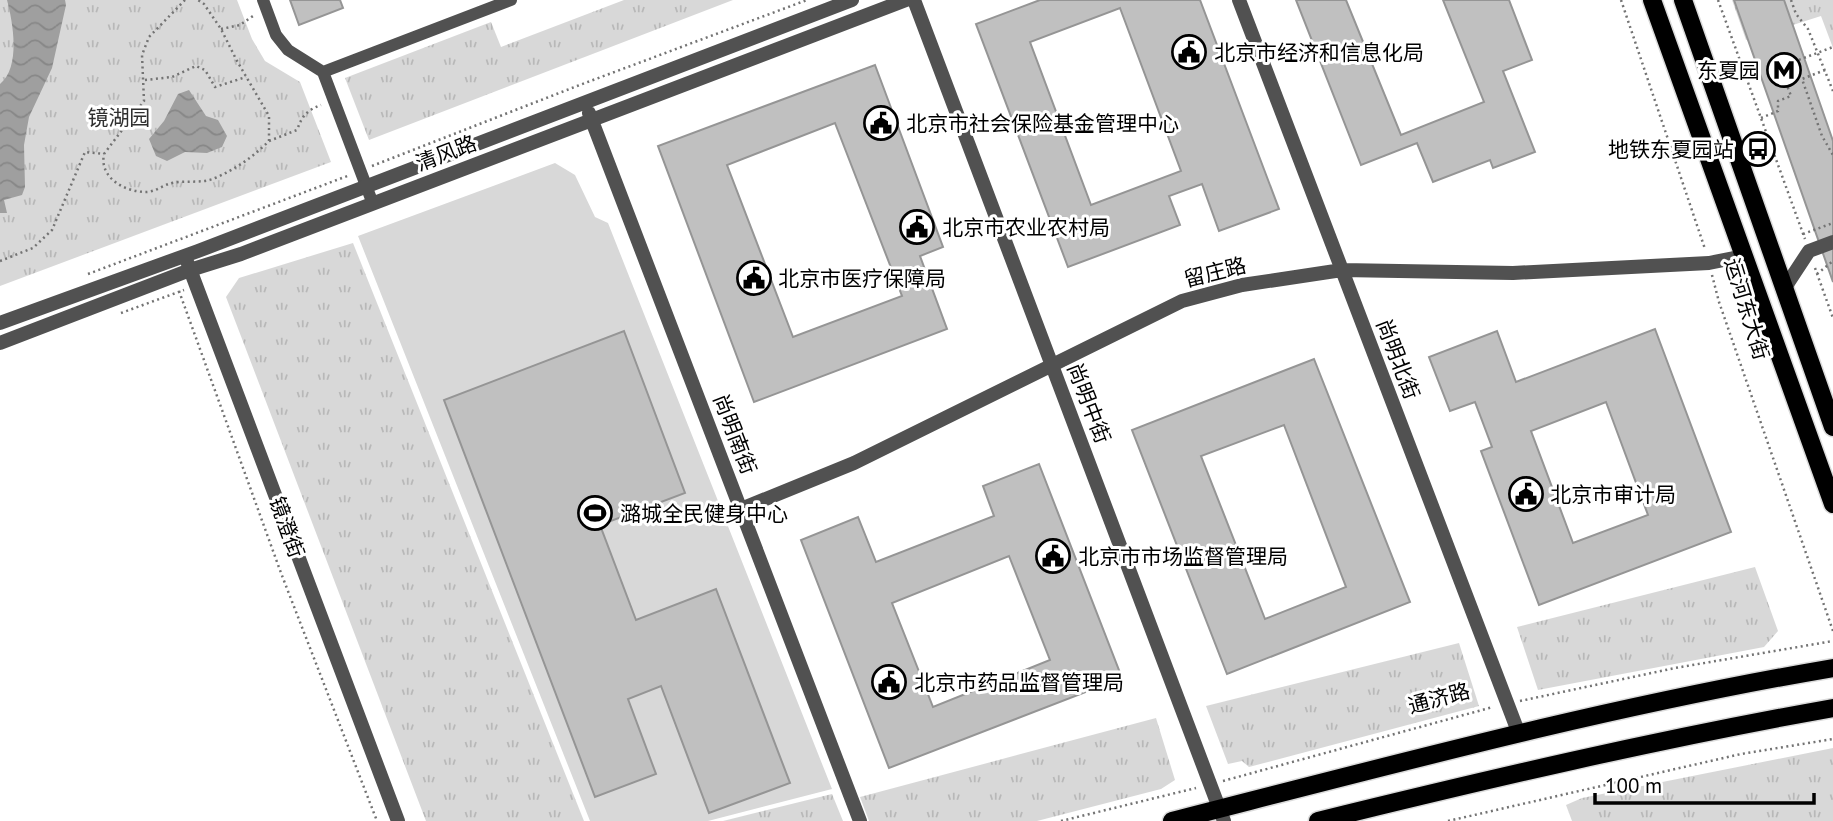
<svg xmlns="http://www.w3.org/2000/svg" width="1833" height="821" font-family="'PT Sans','Noto Sans SC',sans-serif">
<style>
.green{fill:#d8d8d8}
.park{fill:url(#park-tufts)}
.water{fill:url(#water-waves)}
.building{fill:#c0c0c0;stroke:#959595;stroke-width:2;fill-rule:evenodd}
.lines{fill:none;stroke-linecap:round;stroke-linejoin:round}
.primary-casing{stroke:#dbdbdb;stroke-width:21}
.path{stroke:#737373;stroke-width:2.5;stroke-dasharray:2 3.5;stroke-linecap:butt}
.minor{stroke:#515151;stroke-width:12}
.tertiary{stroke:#515151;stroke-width:14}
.primary{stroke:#000;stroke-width:18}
.labels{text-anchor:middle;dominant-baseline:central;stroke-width:6;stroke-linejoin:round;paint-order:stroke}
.poi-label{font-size:21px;fill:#000;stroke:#fff;text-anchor:start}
.park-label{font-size:21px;fill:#2f2f2f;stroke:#fff}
.street-label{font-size:21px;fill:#000;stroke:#fff}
</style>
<defs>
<pattern id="park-tufts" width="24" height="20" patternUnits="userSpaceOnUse" patternTransform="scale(1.75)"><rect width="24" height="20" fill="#d8d8d8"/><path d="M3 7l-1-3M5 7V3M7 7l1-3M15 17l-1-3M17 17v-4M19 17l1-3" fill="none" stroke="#b8b8b8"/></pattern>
<pattern id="water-waves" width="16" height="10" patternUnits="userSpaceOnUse" patternTransform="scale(1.75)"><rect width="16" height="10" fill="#9f9f9f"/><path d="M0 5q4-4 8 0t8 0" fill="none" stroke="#878787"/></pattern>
</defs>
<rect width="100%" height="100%" fill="#fff"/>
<path class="green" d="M555 163 575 175 595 217 608 223 832 789 708 821H590L358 236Z"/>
<path class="park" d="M0 0H237L252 39 265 61 300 82 331 162 0 286Z
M624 0H733L369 140 345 78 491 22 501 47Z
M1732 0H1833V48L1821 16 1746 40Z
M353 243 584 821H426L226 297 239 278Z
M1755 567 1778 631 1764 647 1538 690 1517 627Z
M1459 643 1479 706 1249 767 1242 761 1228 764 1206 706Z
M1156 718 1175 780 1161 789 1037 821H869L860 797Z
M1833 748V821H1572L1566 805 1582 798Z
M832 794 843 821H723Z"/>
<path class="water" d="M7 0H65L66 5 52 68 29 117 24 145 25 187 22 195 4 200 7 213H0V84C21 67 13 23 7 0Z
M189 90 206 116 218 120 227 136 222 147 207 153 185 152 167 161 156 156 149 139 164 121 178 94Z"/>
<path class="building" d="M290 0H340L343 8 299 25Z
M1040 0H1200L1279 209 1219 231 1202 184 1169 196 1180 225 1068 267 976 24ZM1120 8 1181 171 1091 205 1030 42Z
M1296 0H1346L1401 135 1484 102 1443 0H1509L1532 60 1503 71 1535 152 1493 168 1490 160 1433 182 1417 143 1361 165Z
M1734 0H1784L1833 141V282Z
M875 65 943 247 920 256 947 329 754 402 658 146ZM835 123 902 296 793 337 727 165Z
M1655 329 1731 532 1539 605 1481 451 1492 447 1475 402 1450 411 1429 357 1497 331 1516 382ZM1606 402 1648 515 1573 543 1531 431Z
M624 331 685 493 600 525 636 620 716 589 790 783 709 813 661 686 628 699 656 774 595 797 444 400Z
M1314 359 1410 602 1227 674 1132 430ZM1284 425 1346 587 1265 619 1201 456Z
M1039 464 1122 678 889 768 801 540 858 517 876 562 994 516 983 486ZM1009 556 1050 660 933 707 892 603Z"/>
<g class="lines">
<g class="primary-casing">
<path id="primary" d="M1652 0 1833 504
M1683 0 1833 427
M1172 821C1391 765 1610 706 1833 668
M1318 821C1489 779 1659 739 1833 708"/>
</g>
<path class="path" d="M185 0 149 37 142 55 144 101 104 154C99 178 125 192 146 192 155 192 163 185 172 183 186 180 202 184 215 178 236 169 253 157 269 141V116L237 61 221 29 204 4 198 0
M1621 0 1705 249
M1718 0 1805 239
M1791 0 1796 14 1808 29 1833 91
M221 29 240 25 253 16
M1825 70 1802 79 1822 136 1833 155
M145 80 172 77 196 66 205 70 215 87 246 77
M1761 118 1778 111V101L1791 96 1780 67 1833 47
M269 141 297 130C302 116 307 110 321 105
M372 166 577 86 807 0
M1803 234 1833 223
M0 261 33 248 52 230 85 152 104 154
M1815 268 1833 318
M88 274 350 175
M1817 274 1833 261
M1712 275 1719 302 1833 631
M179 291 281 573 377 821
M121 313 184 290
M1520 701 1675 668 1833 641
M1223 781 1493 707
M1061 821 1196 788
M1448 821 1741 754 1833 739"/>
<path class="minor" d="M263 0 276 35 288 50 323 72 511 0
M323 72 373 204"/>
<path class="tertiary" d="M914 0 1224 821
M1239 0 1519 734
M589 113 860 821
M188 264 398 821
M1784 289 1809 251 1833 242
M0 323 198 251 852 0
M0 343 190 270 241 254 906 0
M741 509 854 463 1182 301 1242 285 1342 270 1513 273 1709 263 1744 256"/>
<use href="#primary" class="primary"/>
</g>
<defs>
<g id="civic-ring" transform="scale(1.75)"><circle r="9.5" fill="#fff" stroke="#000" stroke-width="1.5"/><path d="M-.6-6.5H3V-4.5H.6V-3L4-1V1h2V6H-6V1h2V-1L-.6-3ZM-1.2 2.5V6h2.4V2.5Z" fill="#000"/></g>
<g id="metro-ring" transform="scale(1.75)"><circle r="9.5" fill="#fff" stroke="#000" stroke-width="1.5"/><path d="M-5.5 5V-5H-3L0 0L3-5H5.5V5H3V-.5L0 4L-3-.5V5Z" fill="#000"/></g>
<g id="bus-ring" transform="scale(1.75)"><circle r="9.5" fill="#fff" stroke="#000" stroke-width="1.5"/><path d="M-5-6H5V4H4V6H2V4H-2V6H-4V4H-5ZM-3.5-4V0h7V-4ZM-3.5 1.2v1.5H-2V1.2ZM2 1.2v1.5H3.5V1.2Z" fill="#000"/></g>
<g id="stadium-ring" transform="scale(1.75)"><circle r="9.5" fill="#fff" stroke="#000" stroke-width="1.5"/><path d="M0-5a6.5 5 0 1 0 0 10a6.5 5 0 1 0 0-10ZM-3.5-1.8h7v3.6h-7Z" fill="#000"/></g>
</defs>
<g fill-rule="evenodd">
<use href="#civic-ring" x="1189" y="52"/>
<use href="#metro-ring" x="1784" y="70"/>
<use href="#civic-ring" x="881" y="123"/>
<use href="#bus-ring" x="1758" y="149"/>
<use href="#civic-ring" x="917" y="227"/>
<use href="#civic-ring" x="754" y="278"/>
<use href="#civic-ring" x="1526" y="494"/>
<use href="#stadium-ring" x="595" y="513"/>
<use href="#civic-ring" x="1053" y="556"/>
<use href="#civic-ring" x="889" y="682"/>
</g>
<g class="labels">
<g class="poi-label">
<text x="1214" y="52">北京市经济和信息化局</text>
<text x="1760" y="70" text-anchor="end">东夏园</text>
<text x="906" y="123">北京市社会保险基金管理中心</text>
<text x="1734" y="149" text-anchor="end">地铁东夏园站</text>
<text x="942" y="227">北京市农业农村局</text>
<text x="778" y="278">北京市医疗保障局</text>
<text x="1550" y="494">北京市审计局</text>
<text x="620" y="513">潞城全民健身中心</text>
<text x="1078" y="556">北京市市场监督管理局</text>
<text x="914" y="682">北京市药品监督管理局</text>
</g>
<g class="park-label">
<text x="119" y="117">镜湖园</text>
</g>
<g class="street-label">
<text transform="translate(446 153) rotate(-21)">清风路</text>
<text transform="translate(1215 272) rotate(-14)">留庄路</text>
<text transform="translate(1747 309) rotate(73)">运河东大街</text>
<text transform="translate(1398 359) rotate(69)">尚明北街</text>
<text transform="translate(1089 403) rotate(69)">尚明中街</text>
<text transform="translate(735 434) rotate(69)">尚明南街</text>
<text transform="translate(287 527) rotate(70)">镜澄街</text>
<text transform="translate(1439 698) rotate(-15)">通济路</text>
</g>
</g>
<path d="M1595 793v10h219v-10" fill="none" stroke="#000000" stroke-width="3.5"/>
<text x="1605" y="793" font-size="21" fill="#000000" stroke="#ffffff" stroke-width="5" paint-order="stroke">100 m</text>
</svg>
